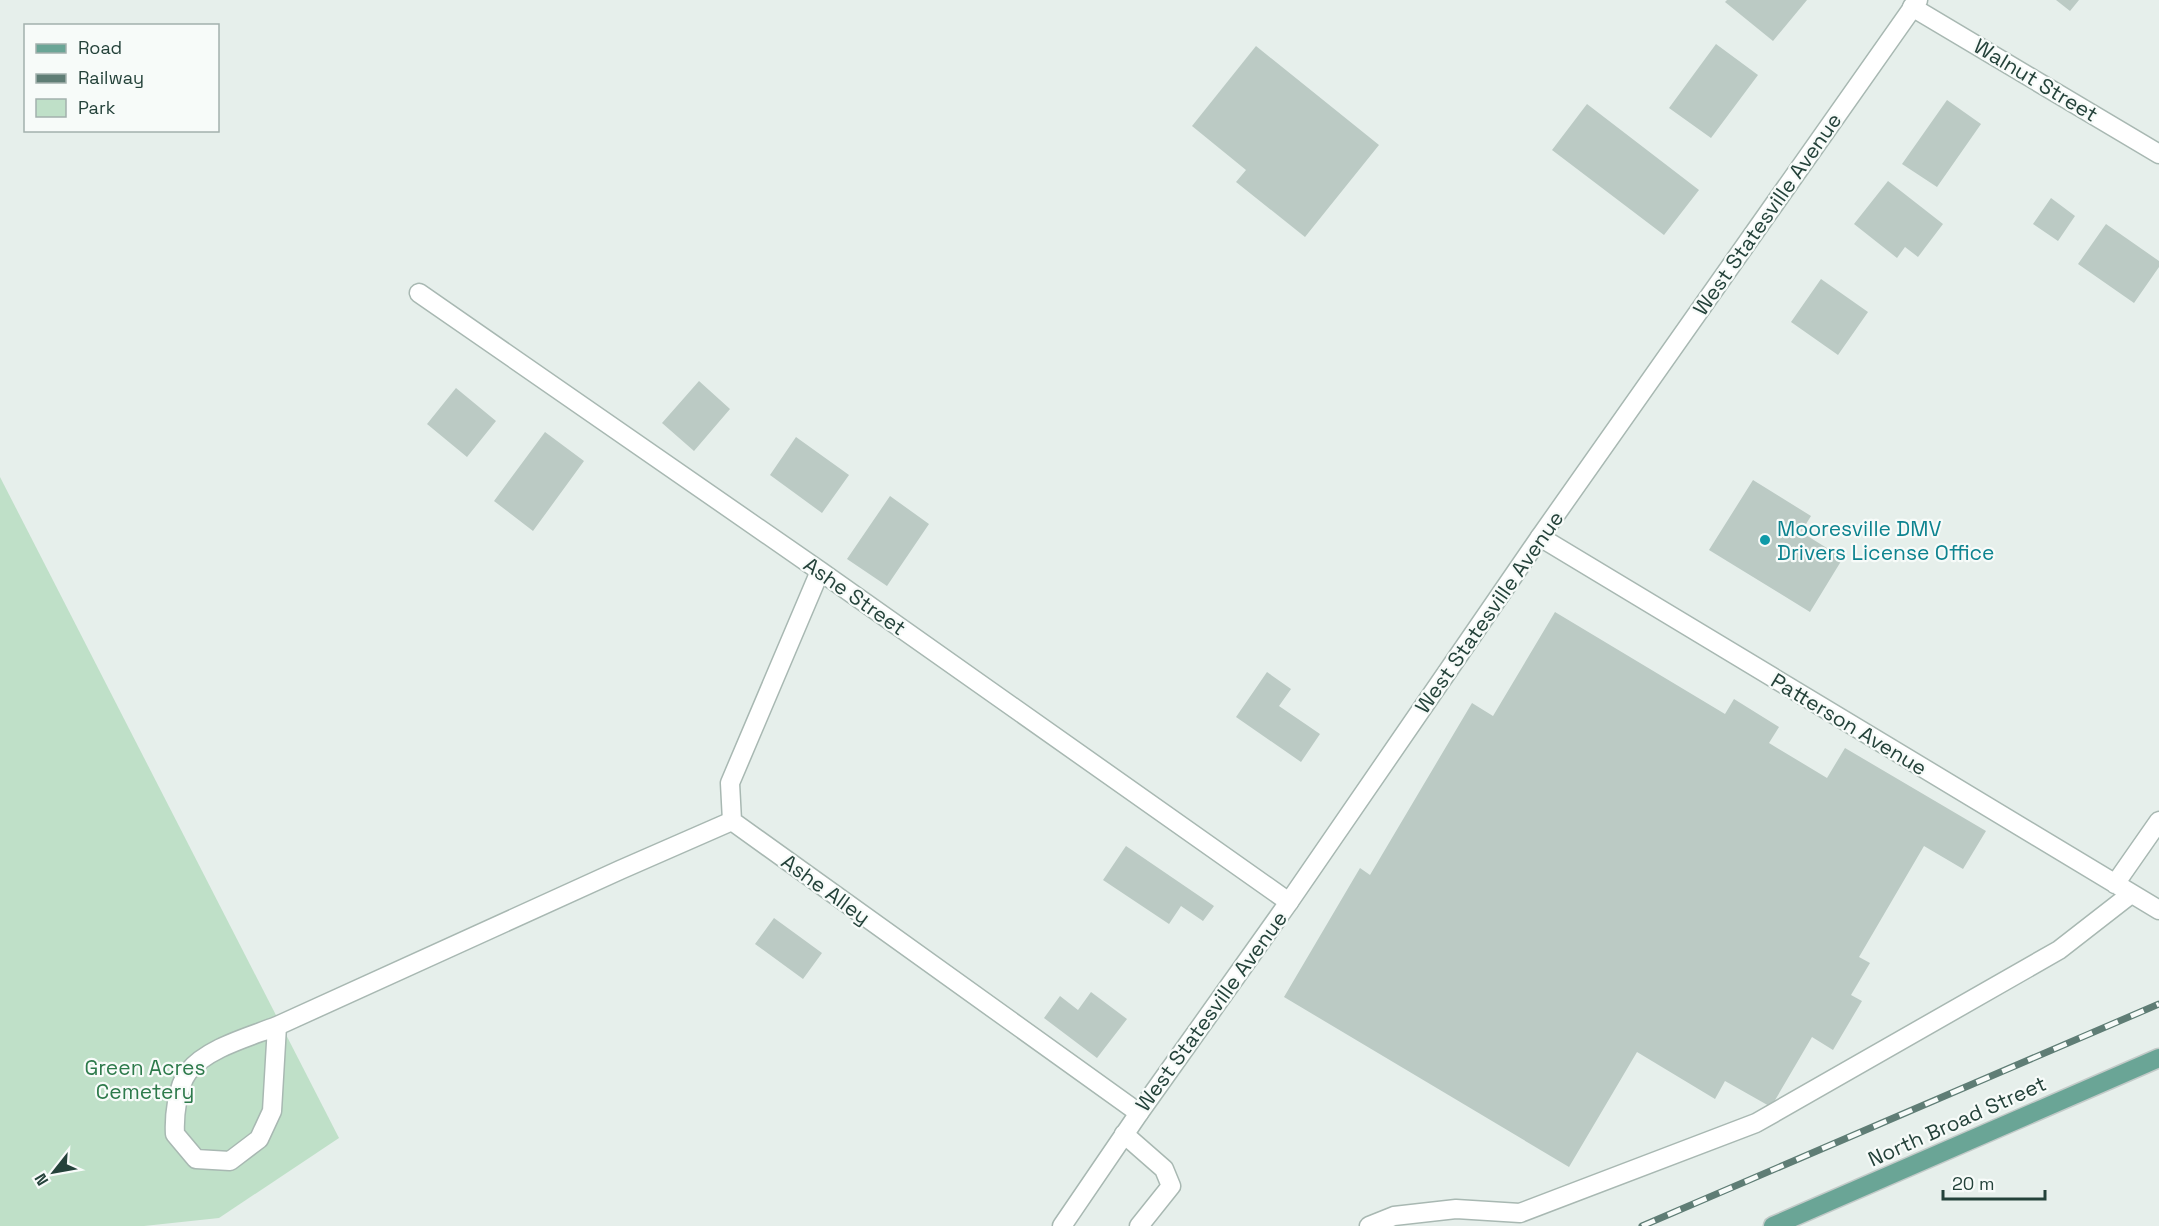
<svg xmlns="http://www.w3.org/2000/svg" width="2159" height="1226" font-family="'Space Grotesk',sans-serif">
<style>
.green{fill:#bfe0c8}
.building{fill:#bbcac4}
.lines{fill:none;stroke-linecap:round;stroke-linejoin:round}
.service-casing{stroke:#a8b8b2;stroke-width:21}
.minor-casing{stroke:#a8b8b2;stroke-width:21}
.tertiary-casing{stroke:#a8b8b2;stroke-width:21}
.primary-casing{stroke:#c2cac8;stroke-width:21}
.service{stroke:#fff;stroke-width:18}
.minor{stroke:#fff;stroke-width:18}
.tertiary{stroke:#fff;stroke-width:18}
.primary{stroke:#6aa596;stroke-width:18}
.rail-casing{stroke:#5f7d75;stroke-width:7}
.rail{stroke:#f7fbf9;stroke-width:4.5;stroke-dasharray:14;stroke-linecap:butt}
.culture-dot{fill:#0f9aa8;stroke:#f7fbf9;stroke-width:2}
.labels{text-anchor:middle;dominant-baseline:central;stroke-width:4.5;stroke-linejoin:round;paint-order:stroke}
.street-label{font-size:21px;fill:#24423a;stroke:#f7fbf9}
.culture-label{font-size:21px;fill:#0d838f;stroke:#f7fbf9;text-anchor:start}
.park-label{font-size:21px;fill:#2d7a4b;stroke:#f7fbf9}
</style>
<rect width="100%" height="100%" fill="#e6efeb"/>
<path class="green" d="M0 477 339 1138 219 1218 144 1226H0Z"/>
<path class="building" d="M1727 0H1807L1773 41 1725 2Z
M2056 0H2079L2070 11Z
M1716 44 1758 75 1711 138 1669 108Z
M1256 46 1379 145 1305 237 1236 182 1246 170 1192 126Z
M1947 100 1981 124 1937 187 1902 164Z
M1587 104 1699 190 1664 235 1552 150Z
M1888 181 1943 224 1918 257 1905 247 1897 258 1854 224Z
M2051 198 2075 216 2058 241 2033 224Z
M2106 224 2159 261V267L2134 303 2078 264Z
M1821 279 1868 312 1838 355 1791 322Z
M699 381 730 409 694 451 662 423Z
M456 388 496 421 467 457 427 424Z
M545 432 584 461 533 531 494 501Z
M796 437 849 475 822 513 770 475Z
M1753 480 1811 516 1801 532 1843 558 1810 612 1709 550Z
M890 496 929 524 887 586 847 559Z
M1555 612 1725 714 1734 699 1779 727 1769 743 1827 778 1845 748 1986 831 1963 869 1924 846 1859 957 1870 963 1851 995 1862 1001 1833 1050 1812 1037 1771 1107 1725 1081 1715 1099 1637 1052 1569 1167 1284 997 1360 868 1370 875 1472 703 1493 716Z
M1267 672 1291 689 1279 706 1320 734 1301 762 1236 717Z
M1126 846 1214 906 1203 921 1181 906 1169 924 1103 880Z
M774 918 822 953 803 979 755 944Z
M1091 992 1127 1019 1097 1058 1044 1018 1060 996 1078 1010Z"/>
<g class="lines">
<g class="service-casing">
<path id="service" d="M277 1026 620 870 732 821
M277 1026 272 1111 259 1139 230 1161 196 1159 175 1134C174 1117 177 1087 188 1072 207 1048 249 1037 277 1026Z
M1124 1134 1164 1169 1171 1186 1139 1226
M1369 1226 1394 1216 1456 1209 1520 1213 1756 1123 2059 950 2131 894"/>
</g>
<g class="minor-casing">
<path id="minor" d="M1912 7 2159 154
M419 293 820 571 1289 902
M1540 537 2159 910
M820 571 730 783 732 821 1139 1113
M2115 884 2159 821"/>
</g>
<g class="tertiary-casing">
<path id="tertiary" d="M1062 1226 1139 1113 1289 902 1540 537 1918 0"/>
</g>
<g class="primary-casing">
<path id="primary" d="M1773 1226 2159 1058"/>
</g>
<use href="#service" class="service"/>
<use href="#minor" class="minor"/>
<use href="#tertiary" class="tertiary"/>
<use href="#primary" class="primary"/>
<g class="rail-casing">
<path id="rail" d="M1642 1226 2159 1004"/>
</g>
<use href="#rail" class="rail"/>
</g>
<circle class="culture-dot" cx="1765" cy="540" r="6"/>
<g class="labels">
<g class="street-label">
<text transform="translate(2036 80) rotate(31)">Walnut Street</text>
<text transform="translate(1767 214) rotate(-55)">West Statesville Avenue</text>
<text transform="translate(855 596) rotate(35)">Ashe Street</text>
<text transform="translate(1489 612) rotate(-55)">West Statesville Avenue</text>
<text transform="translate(1849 724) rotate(31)">Patterson Avenue</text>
<text transform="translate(826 889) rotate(36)">Ashe Alley</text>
<text transform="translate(1211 1011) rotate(-54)">West Statesville Avenue</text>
<text transform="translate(1957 1121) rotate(-24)">North Broad Street</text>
</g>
<g class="culture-label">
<text x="1777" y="528">Mooresville DMV<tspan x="1777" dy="24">Drivers License Office</tspan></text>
</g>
<g class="park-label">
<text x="145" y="1067">Green Acres<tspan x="145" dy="24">Cemetery</tspan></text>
</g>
</g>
<rect x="24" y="24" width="195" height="108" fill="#f7fbf9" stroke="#a3b1ad" stroke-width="1.5"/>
<rect x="36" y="44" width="30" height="9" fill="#6aa596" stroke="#a3b1ad" stroke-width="1.5"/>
<text x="78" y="54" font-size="18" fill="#24423a">Road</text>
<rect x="36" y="74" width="30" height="9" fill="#5f7d75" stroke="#a3b1ad" stroke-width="1.5"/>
<text x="78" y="84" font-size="18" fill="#24423a">Railway</text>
<rect x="36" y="99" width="30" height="18" fill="#bfe0c8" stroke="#a3b1ad" stroke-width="1.5"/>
<text x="78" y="114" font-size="18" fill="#24423a">Park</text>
<g transform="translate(54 1172) rotate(239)" stroke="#f7fbf9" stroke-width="4.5" paint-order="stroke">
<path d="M0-4.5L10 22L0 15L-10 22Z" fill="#24423a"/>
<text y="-9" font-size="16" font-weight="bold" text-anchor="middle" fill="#24423a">N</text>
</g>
<path d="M1943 1190v9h102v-9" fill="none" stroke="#24423a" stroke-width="3"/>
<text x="1952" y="1190" font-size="18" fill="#24423a" stroke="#f7fbf9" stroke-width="4.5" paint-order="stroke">20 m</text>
</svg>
